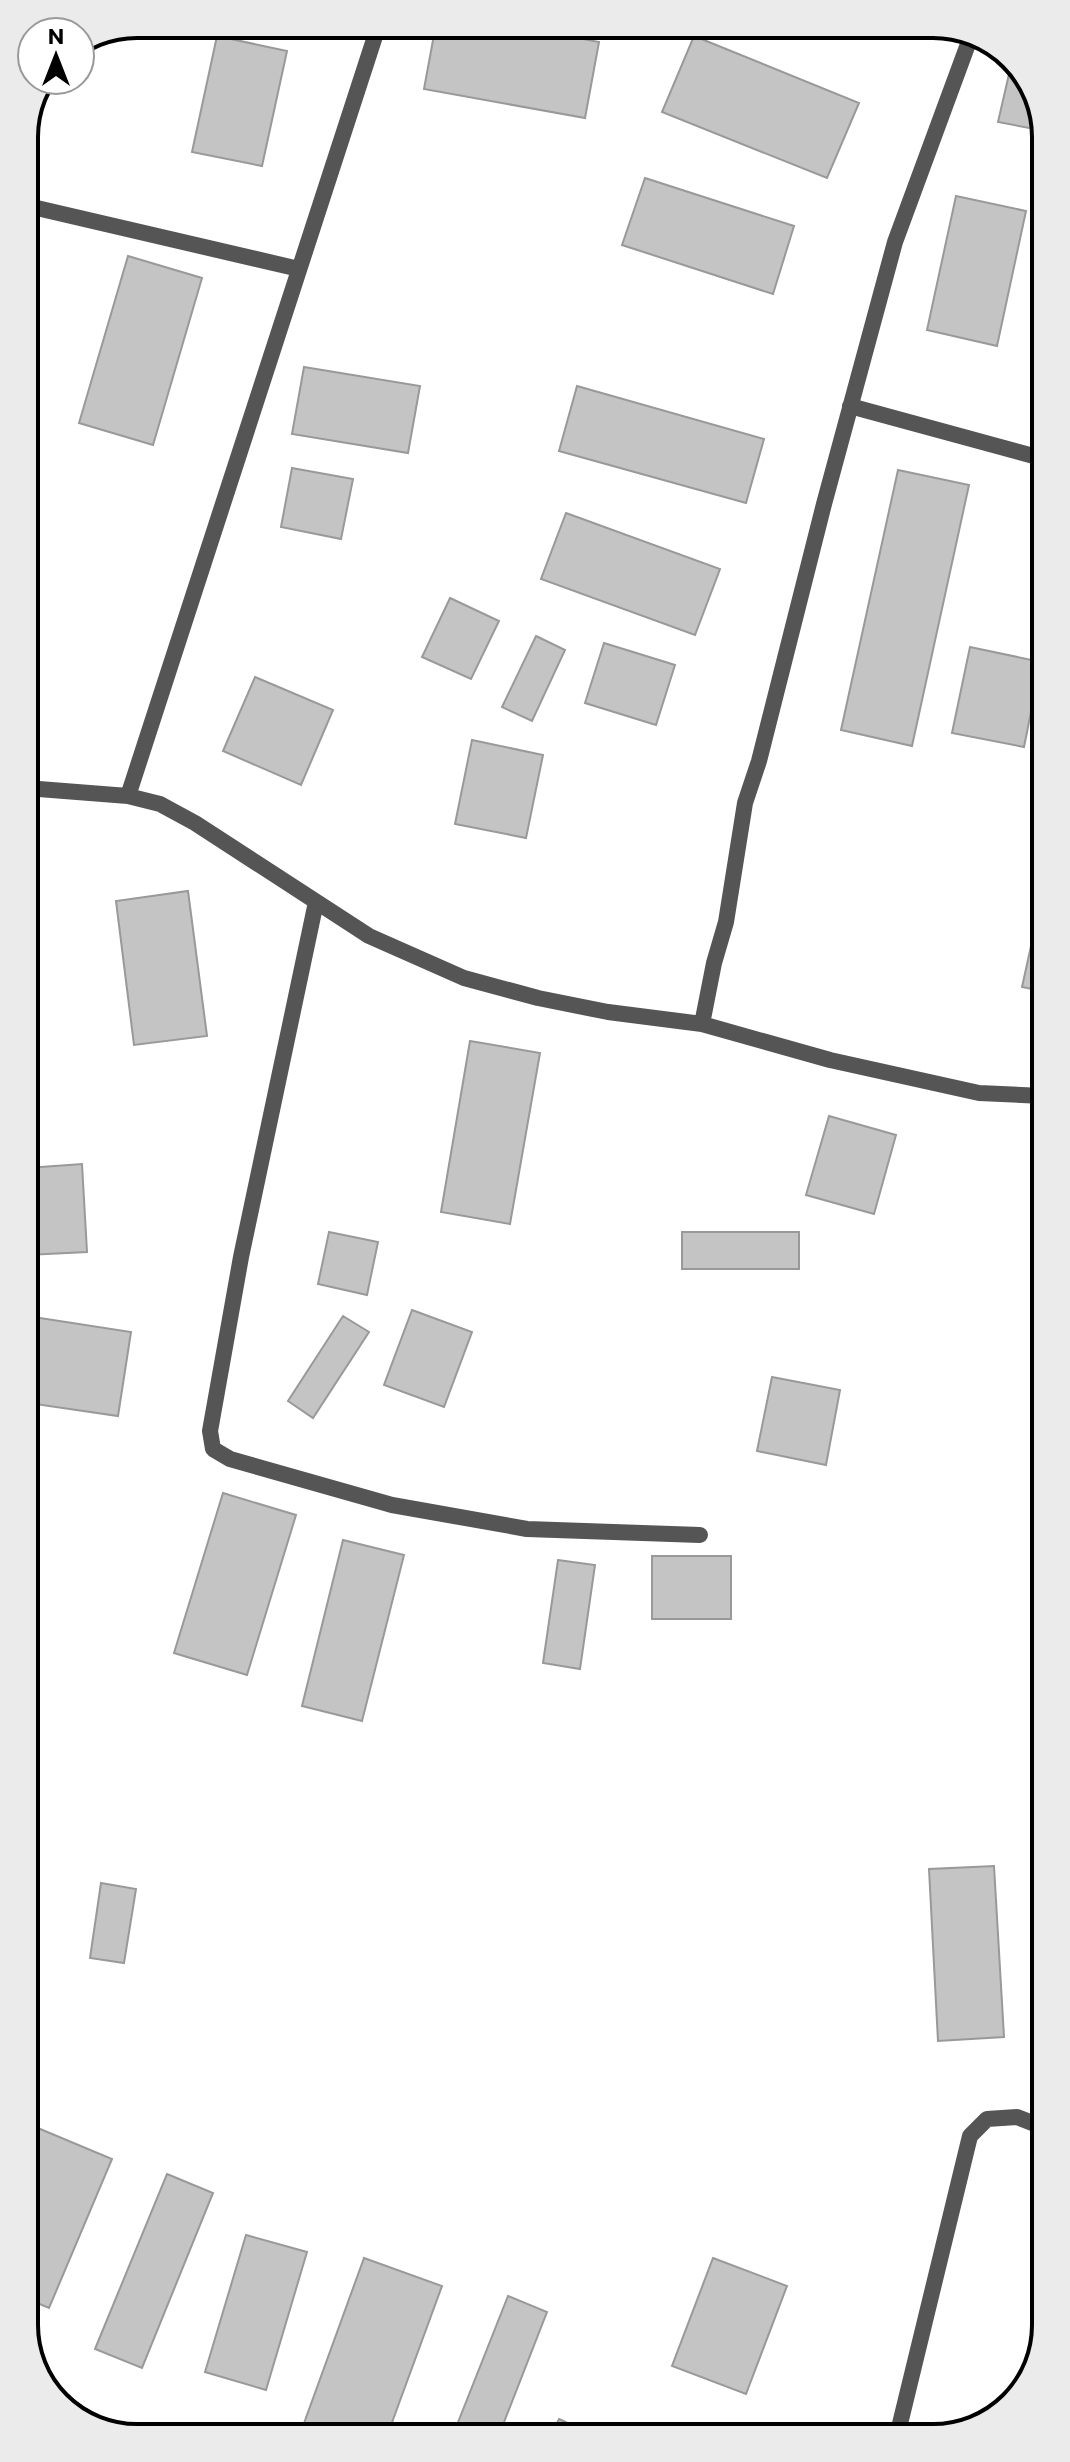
<svg xmlns="http://www.w3.org/2000/svg" width="1070" height="2462" font-family="Commissioner,sans-serif">
<style>
.building{fill:#c4c4c4;stroke:#999;stroke-width:2}
.lines{fill:none;stroke-linecap:round;stroke-linejoin:round}
.street{stroke:#555;stroke-width:16}
.rim{fill:none;stroke:#000;stroke-width:4}
</style>
<rect width="100%" height="100%" fill="#fff"/>
<path class="building" d="M436 24H505L599 42 585 118 424 89Z
M217 36 287 51 262 166 192 152Z
M694 36 859 103 827 178 662 112Z
M1012 61 1040 101V130L998 122Z
M645 178 794 226 773 294 622 245Z
M956 196 1026 211 997 346 927 330Z
M128 256 202 278 153 445 79 423Z
M304 367 420 386 408 453 292 434Z
M577 386 764 439 746 503 559 451Z
M292 468 353 479 341 539 281 527Z
M898 470 969 485 912 746 841 730Z
M566 513 720 569 695 635 541 579Z
M450 598 499 621 471 679 422 657Z
M536 636 565 650 532 721 502 707Z
M604 643 675 665 656 725 585 703Z
M970 647 1041 662 1024 747 952 733Z
M255 677 333 710 301 785 223 751Z
M472 740 543 755 526 838 455 824Z
M188 891 207 1036 134 1045 116 901Z
M1042 896V991L1022 987Z
M470 1041 540 1053 510 1224 441 1212Z
M829 1116 896 1135 874 1214 806 1195Z
M82 1164 87 1252 27 1255V1168Z
M329 1232 378 1242 367 1295 318 1284Z
M682 1232H799V1269H682Z
M412 1310 472 1332 444 1407 384 1385Z
M27 1316 131 1332 118 1416 28 1403Z
M343 1316 369 1332 313 1418 288 1401Z
M772 1377 840 1390 826 1465 757 1451Z
M223 1493 296 1515 247 1675 174 1653Z
M343 1540 404 1555 362 1721 302 1706Z
M652 1556H731V1619H652Z
M558 1560 595 1565 580 1669 543 1663Z
M994 1866 1004 2037 938 2041 929 1869Z
M101 1883 136 1889 124 1963 90 1958Z
M33 2126 112 2159 49 2308 30 2300V2135Z
M167 2174 213 2193 142 2368 95 2349Z
M246 2235 307 2252 266 2390 205 2372Z
M364 2258 442 2286 387 2436 299 2437Z
M713 2258 787 2286 746 2394 672 2366Z
M508 2296 547 2312 499 2435H453Z
M559 2419 591 2434 551 2435Z"/>
<g class="lines">
<path class="street" d="M24 205 299 269
M850 406 1041 458
M26 788 128 796 379 24
M128 796 160 804 195 823 369 936 464 978 538 998 608 1012 702 1024 830 1060 979 1093 1043 1096
M316 902 241 1257 210 1431 213 1449 230 1459 392 1505 527 1529 700 1535
M702 1024 714 963 726 922 745 803 759 761 824 504 895 242 971 36
M898 2432 970 2136 987 2119 1017 2117 1045 2128"/>
</g>
<path d="M0 0H1070V2462H0ZM137 38H933A99 99 0 0 1 1032 137V2325A99 99 0 0 1 933 2424H137A99 99 0 0 1 38 2325V137A99 99 0 0 1 137 38Z" fill="#ebebeb" fill-rule="evenodd"/>
<path class="rim" d="M137 38H933A99 99 0 0 1 1032 137V2325A99 99 0 0 1 933 2424H137A99 99 0 0 1 38 2325V137A99 99 0 0 1 137 38Z"/>
<g transform="translate(56 56)"><circle r="38" fill="#ffffff" stroke="#999999" stroke-width="2"/>
<path d="M0-6L14 30L0 20L-14 30Z" fill="#000000"/>
<text y="-12" font-size="22" font-weight="bold" text-anchor="middle" fill="#000000">N</text>
</g>
</svg>
